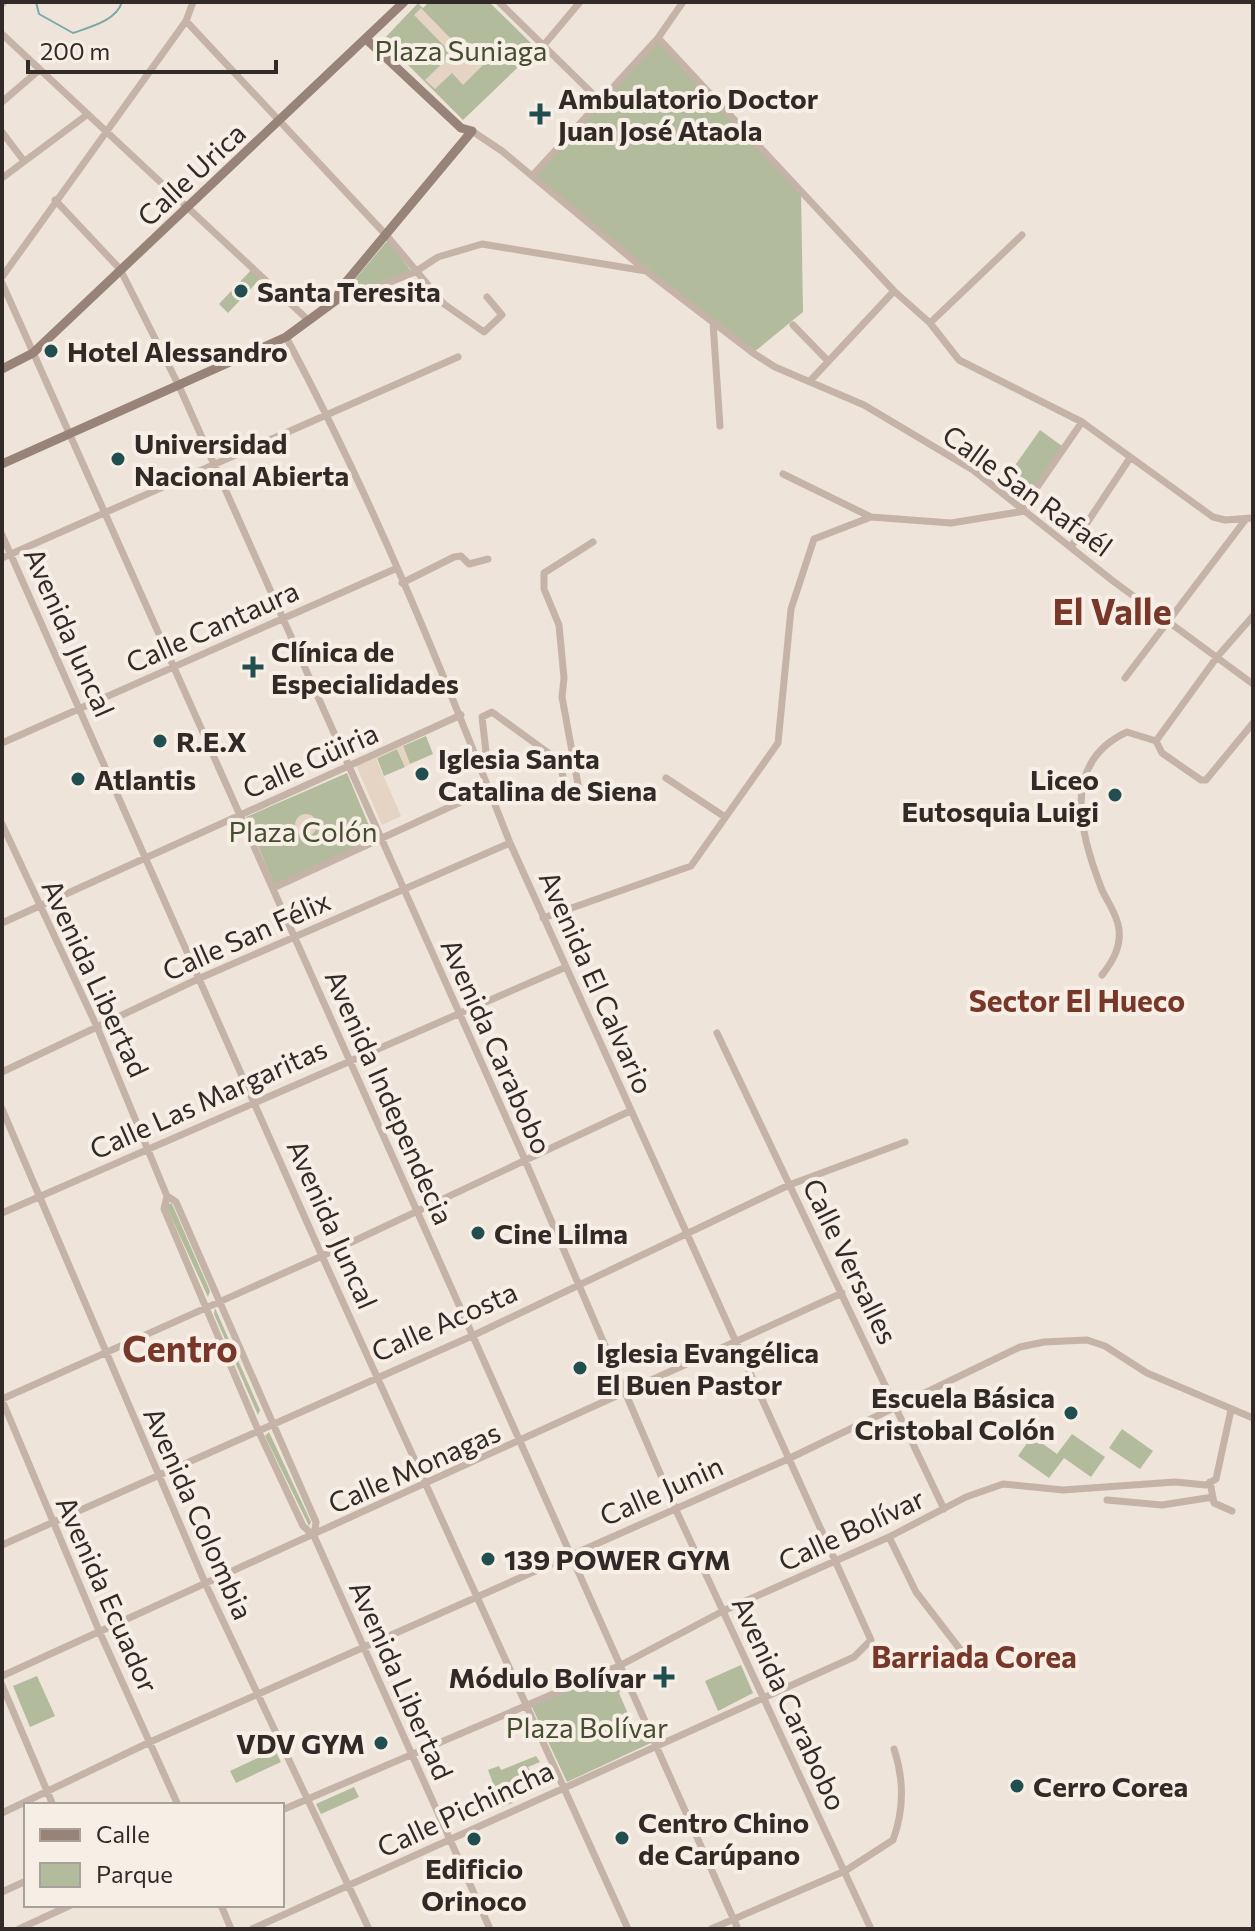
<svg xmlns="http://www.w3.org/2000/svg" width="1255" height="1931" font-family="Commissioner,sans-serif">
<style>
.green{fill:#b2bb9c}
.plaza{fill:#e5d4c3}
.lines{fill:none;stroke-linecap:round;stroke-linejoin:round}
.stream{stroke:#7ca8a8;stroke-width:2}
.minor{stroke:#c5b3a8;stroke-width:7}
.secondary{stroke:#988379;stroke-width:9}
.poi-dot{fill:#214e4f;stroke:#f7eee6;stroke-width:3}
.labels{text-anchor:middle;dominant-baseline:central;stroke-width:8;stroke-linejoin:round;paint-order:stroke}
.park-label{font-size:28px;fill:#444e2e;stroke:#f7eee6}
.poi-label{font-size:28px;font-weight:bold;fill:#322a27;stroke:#f7eee6;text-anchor:start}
.street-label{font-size:28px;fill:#322a27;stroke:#f7eee6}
.neighbourhood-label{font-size:30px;font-weight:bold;fill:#783829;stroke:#f7eee6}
.district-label{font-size:36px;font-weight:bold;fill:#783829;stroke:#f7eee6}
</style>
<rect width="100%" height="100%" fill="#eee4da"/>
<path class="green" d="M429 2H489L537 49 463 120 383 40 418 3 423 8Z
M658 38 801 191 803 312 753 353 532 176Z
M388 240 411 271 339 298Z
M253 268 262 277 228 313 219 304Z
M1040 430 1062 446 1029 494 1006 478Z
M426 736 433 754 410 764 403 746Z
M397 749 405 767 384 776 377 758Z
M347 773 375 840 274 884 246 817Z
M168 1203 172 1204 210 1291 208 1297 167 1208Z
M215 1308 260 1410 258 1415 214 1314Z
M1122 1429 1153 1451 1140 1469 1109 1448Z
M269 1432 311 1522 309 1526 265 1436Z
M1072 1434 1105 1457 1091 1477 1064 1458 1049 1478 1018 1456 1032 1436 1057 1454Z
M741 1665 753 1693 718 1711 705 1681Z
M621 1670 626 1683 619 1693 634 1728 647 1730 653 1742 567 1782 531 1705Z
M37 1676 55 1716 30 1727 13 1686Z
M275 1750 281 1762 236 1783 230 1771Z
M536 1756 540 1762 528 1767 531 1773 506 1784 513 1803 502 1807 488 1770 499 1766 501 1770Z
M354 1787 359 1797 321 1814 316 1804Z"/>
<path class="plaza" d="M421 8 459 47 466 41 486 62 463 85 452 73 435 89 425 80 452 54 414 15Z
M402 745 410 764 405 767 397 749 376 759 401 816 382 825 356 765Z
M295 825a11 11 0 1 1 22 0a11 11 0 1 1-22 0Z"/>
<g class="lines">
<path class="stream" d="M36 2 39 14 73 33C90 27 116 21 122 2"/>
<path class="minor" d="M499 2 601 102
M2 4 4 2
M186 21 387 236 444 304 484 332 502 315 487 297
M2 34 308 320
M658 38 894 291 930 323 1022 235
M543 46 580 2
M2 102 38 71
M472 131 502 151 650 274 753 353 775 367 864 405 973 470 1113 581 1253 684
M2 132 24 161
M532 176 658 38 683 2
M2 178 88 114
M55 200 120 269 179 386 525 1160 675 1508 871 1929
M2 277 186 21 193 2
M2 283 738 1929
M335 301 346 300 415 272 438 257 482 244 646 271
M713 323 720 426
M930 323 959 360 1082 422 1213 517 1225 520 1253 518
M793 325 828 361
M810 381 894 291
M783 474 871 517
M1022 509 1082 422
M2 535 322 1256 628 1929
M1071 547 1130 458
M2 558 458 357
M402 583 454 557 461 556 469 564 488 559
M1253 616 1217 657 1156 741 1162 753 1201 780H1206L1253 723
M1125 678 1246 519
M2 743 395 569
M478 761 486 752 482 717 492 712 558 760 569 796 580 795 562 697 564 678 559 625 544 589V573L593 542
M666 778 725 817
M2 824 98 1029 167 1196 176 1202 316 1522 314 1536
M273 888 489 789
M543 918 691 866 778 743 791 609 814 539 871 517 951 523 1025 511
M2 923 461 715
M1102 975C1113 961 1121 947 1119 929 1117 914 1108 903 1102 890 1080 834 1060 763 1127 732L1156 741
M717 1033 944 1509
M2 1072 198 979 510 843
M2 1109 206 1585 369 1929
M167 1196 164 1209 258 1430 303 1526 314 1536 490 1929
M2 1213 566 967
M2 1399 322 1256 630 1111
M2 1400 100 1633 178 1805
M1210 1482 1214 1503 1232 1511
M1107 1500 1162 1505 1213 1497
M889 1537 916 1592 966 1657
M2 1545 472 1336 789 1185 905 1142
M2 1676 842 1293
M2 1685 53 1805
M282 1810 621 1665 723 1611 889 1537 966 1497 1003 1484 1063 1490 1175 1482 1206 1485 1216 1479 1231 1410
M2 1813 150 1742 788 1459 1020 1347 1044 1342 1087 1340 1105 1346 1147 1373 1253 1418
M2 1892 26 1881
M221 1905 231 1929
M19 1929 71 1905
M252 1929 854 1657 871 1640 510 843C443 672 373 499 286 337
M711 1929 845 1871 893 1840C904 1810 904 1779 894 1749"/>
<path class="secondary" d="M2 369 33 353 404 2
M2 464 286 337 335 301 342 287 472 131 461 128 366 39"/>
</g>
<g class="poi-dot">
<path d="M536 102h8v8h8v8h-8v8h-8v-8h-8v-8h8z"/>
<circle cx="241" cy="291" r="8"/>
<circle cx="51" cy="351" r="8"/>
<circle cx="118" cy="459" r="8"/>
<path d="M249 655h8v8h8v8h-8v8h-8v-8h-8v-8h8z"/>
<circle cx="160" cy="741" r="8"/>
<circle cx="422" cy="774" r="8"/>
<circle cx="78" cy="779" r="8"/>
<circle cx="1115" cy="795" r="8"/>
<circle cx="478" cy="1233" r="8"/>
<circle cx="580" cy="1368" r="8"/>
<circle cx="1071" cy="1413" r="8"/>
<circle cx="488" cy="1559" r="8"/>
<path d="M660 1665h8v8h8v8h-8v8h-8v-8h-8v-8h8z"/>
<circle cx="381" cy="1743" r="8"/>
<circle cx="1017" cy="1786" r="8"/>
<circle cx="622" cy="1838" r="8"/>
<circle cx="474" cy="1839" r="8"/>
</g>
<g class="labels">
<g class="park-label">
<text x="461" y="50">Plaza Suniaga</text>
<text x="303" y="831">Plaza Colón</text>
<text x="587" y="1727">Plaza Bolívar</text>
</g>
<g class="poi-label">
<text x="558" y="98">Ambulatorio Doctor<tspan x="558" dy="32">Juan José Ataola</tspan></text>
<text x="257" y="291">Santa Teresita</text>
<text x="67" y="351">Hotel Alessandro</text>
<text x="134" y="443">Universidad<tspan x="134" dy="32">Nacional Abierta</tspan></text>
<text x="271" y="651">Clínica de<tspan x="271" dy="32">Especialidades</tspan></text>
<text x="176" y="741">R.E.X</text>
<text x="438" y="758">Iglesia Santa<tspan x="438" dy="32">Catalina de Siena</tspan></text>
<text x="94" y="779">Atlantis</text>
<text x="1099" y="779" text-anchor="end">Liceo<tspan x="1099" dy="32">Eutosquia Luigi</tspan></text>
<text x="494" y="1233">Cine Lilma</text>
<text x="596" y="1352">Iglesia Evangélica<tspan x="596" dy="32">El Buen Pastor</tspan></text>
<text x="1055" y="1397" text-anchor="end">Escuela Básica<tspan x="1055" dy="32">Cristobal Colón</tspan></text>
<text x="504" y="1559">139 POWER GYM</text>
<text x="646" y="1677" text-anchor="end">Módulo Bolívar</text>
<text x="365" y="1743" text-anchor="end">VDV GYM</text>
<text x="1033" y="1786">Cerro Corea</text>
<text x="638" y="1822">Centro Chino<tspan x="638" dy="32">de Carúpano</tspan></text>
<text x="474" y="1868" text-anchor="middle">Edificio<tspan x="474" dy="32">Orinoco</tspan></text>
</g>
<g class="street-label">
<text transform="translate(191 174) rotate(-43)">Calle Urica</text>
<text transform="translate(1028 490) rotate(36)">Calle San Rafaél</text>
<text transform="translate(212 626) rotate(-24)">Calle Cantaura</text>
<text transform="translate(70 632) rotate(66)">Avenida Juncal</text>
<text transform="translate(310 760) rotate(-24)">Calle Güiria</text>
<text transform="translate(246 935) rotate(-24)">Calle San Félix</text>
<text transform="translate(96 978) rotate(65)">Avenida Libertad</text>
<text transform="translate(597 982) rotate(66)">Avenida El Calvario</text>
<text transform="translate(497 1046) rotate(66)">Avenida Carabobo</text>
<text transform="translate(390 1097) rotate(66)">Avenida Independecia</text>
<text transform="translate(208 1098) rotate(-24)">Calle Las Margaritas</text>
<text transform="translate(333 1224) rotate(66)">Avenida Juncal</text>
<text transform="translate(851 1261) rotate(64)">Calle Versalles</text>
<text transform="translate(444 1321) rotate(-24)">Calle Acosta</text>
<text transform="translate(414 1467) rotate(-24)">Calle Monagas</text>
<text transform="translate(661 1490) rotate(-24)">Calle Junin</text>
<text transform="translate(199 1513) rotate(66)">Avenida Colombia</text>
<text transform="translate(851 1529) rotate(-25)">Calle Bolívar</text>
<text transform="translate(108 1594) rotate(66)">Avenida Ecuador</text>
<text transform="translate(402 1680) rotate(66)">Avenida Libertad</text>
<text transform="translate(790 1703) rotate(65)">Avenida Carabobo</text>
<text transform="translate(465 1808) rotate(-25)">Calle Pichincha</text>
</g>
<g class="neighbourhood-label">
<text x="1077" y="999">Sector El Hueco</text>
<text x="974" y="1655">Barriada Corea</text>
</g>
<g class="district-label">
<text x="1112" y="610">El Valle</text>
<text x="180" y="1347">Centro</text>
</g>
</g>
<rect width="1255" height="1931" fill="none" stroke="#322a27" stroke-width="8"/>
<rect x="24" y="1803" width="260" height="104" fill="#f7eee6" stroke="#a8a09a" stroke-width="2"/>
<rect x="40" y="1829" width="40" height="12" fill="#988379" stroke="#a8a09a" stroke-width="2"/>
<text x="96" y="1843" font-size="24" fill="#322a27">Calle</text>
<rect x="40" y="1863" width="40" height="24" fill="#b2bb9c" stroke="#a8a09a" stroke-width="2"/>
<text x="96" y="1883" font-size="24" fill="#322a27">Parque</text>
<path d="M28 60v12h248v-12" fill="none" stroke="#322a27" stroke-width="4"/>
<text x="40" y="60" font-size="24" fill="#322a27" stroke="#f7eee6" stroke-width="6" paint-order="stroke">200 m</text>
</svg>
